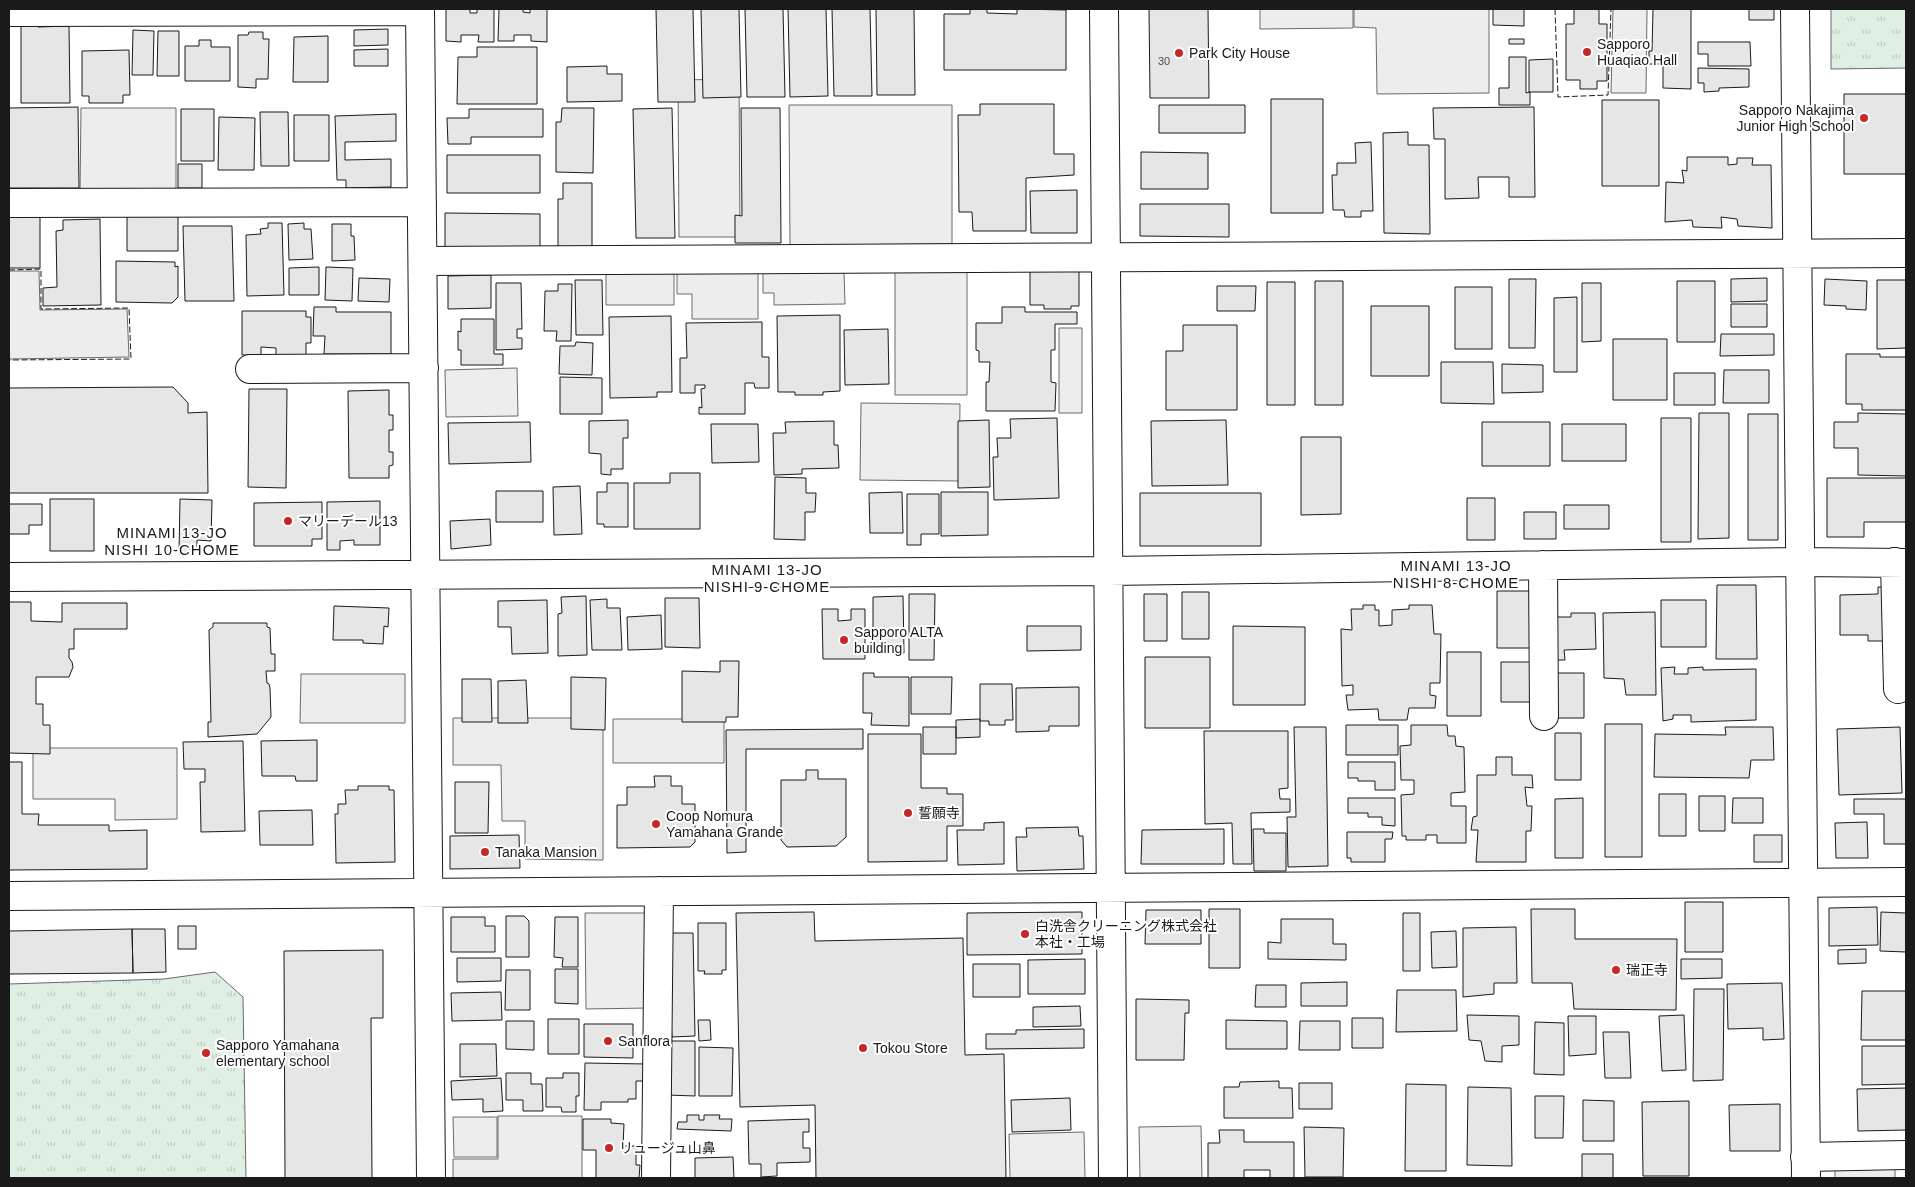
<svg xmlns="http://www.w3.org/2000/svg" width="1915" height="1187" font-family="Helvetica,'Noto Sans JP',sans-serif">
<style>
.park{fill:url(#park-tufts);stroke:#6a6a6a}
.parking{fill:#ededed;stroke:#6a6a6a}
.building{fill:#e6e6e6;stroke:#1a1a1a}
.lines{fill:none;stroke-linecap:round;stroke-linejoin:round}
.minor-casing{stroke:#1a1a1a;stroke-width:30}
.minor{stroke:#fff;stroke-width:28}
.fence{stroke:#1a1a1a;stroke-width:1;stroke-dasharray:6 2.5;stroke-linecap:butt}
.poi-dot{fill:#c62828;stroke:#fff;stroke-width:2}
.labels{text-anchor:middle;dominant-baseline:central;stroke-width:4;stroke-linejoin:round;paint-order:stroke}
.number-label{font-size:11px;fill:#4d4d4d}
.poi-label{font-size:14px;fill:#1a1a1a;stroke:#fff;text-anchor:start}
.neighbourhood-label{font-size:15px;letter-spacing:1px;fill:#1a1a1a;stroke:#fff}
</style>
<defs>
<pattern id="park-tufts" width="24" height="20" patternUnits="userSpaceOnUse" patternTransform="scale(1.25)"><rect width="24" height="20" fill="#e0efe3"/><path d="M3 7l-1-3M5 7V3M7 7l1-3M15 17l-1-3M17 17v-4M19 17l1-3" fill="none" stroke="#c0ccc2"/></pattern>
</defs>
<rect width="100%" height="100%" fill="#fff"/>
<path class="park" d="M1831 9H1906V68L1831 69Z
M215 972 243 997 246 1178H9V984L164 979Z"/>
<path class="parking" d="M1260 9H1353V28L1260 29Z
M1354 9H1489V93L1377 94 1376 28 1354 27Z
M1613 9H1647L1646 93H1611Z
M739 79 740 237H679L678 80Z
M789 105H952V244L790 245Z
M81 108H176V193L80 192Z
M895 270H967V395H895Z
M9 271H39L40 310 127 309 129 357 9 359Z
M674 272V305H606V273Z
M758 272V319H692V294H677V273Z
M844 272 845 304 774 305V293H763V273Z
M1059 328H1082V413H1059Z
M517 368 518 416 446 417 445 370Z
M861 403 960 404 959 481 860 480Z
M301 674H405V723H300Z
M453 718H603V860L525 859V821H502L501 765H453Z
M613 719H724V763H613Z
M33 748H177V819L115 820V799H33Z
M585 913H648L649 1008 586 1009Z
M498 1116H582V1178H453V1159H498Z
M453 1117H497V1157H454Z
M1201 1126 1202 1178H1140L1139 1127Z
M1084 1132 1085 1178H1010L1009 1134Z
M1835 1166H1895V1178H1835Z"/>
<path class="building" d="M446 9H470V13H477V9H494V42H478L479 35H461V42L446 41Z
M499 9H523V12L530 13V9H547V42L531 41V35H514V41H498Z
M656 9H693L695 102H658Z
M701 9H739L741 97 703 98Z
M745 9H783L785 97H747Z
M788 9H826L828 96 790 97Z
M832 9H870L872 96H834Z
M876 9H914L915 95H877Z
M970 9H987V13L1017 14V9L1066 10V70H944V14H970Z
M1149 9H1208L1209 98H1150Z
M1493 9H1524V26L1493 25Z
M1574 9H1599V24H1607V81H1597V89H1580V80H1566V24H1574Z
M1653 9H1691V89L1663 88V64H1649V51H1652Z
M1749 9H1774V20H1749Z
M21 23H37L38 27 69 26 70 103H21Z
M388 29V45L354 46V30Z
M133 30 154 31 153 75H132Z
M158 31H179V76H157Z
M249 32H263V39H269L268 79H256V88L238 87V35H248Z
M328 36V82H293L294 37Z
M1509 39H1524V44H1509Z
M199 40H211V47H230V81H185V46H199Z
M1698 42H1750L1751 66H1708V54H1698Z
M477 47H537V104H457L458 57H477Z
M388 49V66H354V50Z
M129 50 130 95H123V103H89V96H82V51Z
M1509 57H1526V93L1530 92V105H1499V88H1509Z
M1553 59V92H1529V60Z
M607 66V74H622V101L567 102V67Z
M1698 68 1749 69V87L1719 88V91L1704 92V83H1698Z
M1844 94H1906V174H1844Z
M1271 99H1323V213H1271Z
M1602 100H1659V186H1602Z
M980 104H1054V154H1074V175L1026 178V231H973L972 212H959L958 115H980Z
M1159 105H1245V133H1159Z
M78 107 79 188H9V108Z
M1534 107 1535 197H1509V177H1478L1479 198 1445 199V139H1434L1433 108Z
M562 108H594L593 173 556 172V122H561Z
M672 108 675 238H636L633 109Z
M741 108H780L781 243H735V215L742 216Z
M181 109H214V161H181Z
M469 109H543V137H471V144H448L447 118H469Z
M260 112H288L289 166H261Z
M396 114V141L345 142V160L391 159V187L346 188V180H337L335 116Z
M294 115H329V161H294Z
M219 117 255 118 254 170H218Z
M1408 132V145H1429L1430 234 1384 233 1383 133Z
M1371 142 1373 211H1361V217H1345L1344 210H1333L1332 175H1337V163H1356L1355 143Z
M1141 152 1208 153V189H1141Z
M447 155H540V193H447Z
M1687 157H1728V165L1737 164V158H1753L1752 165H1771L1772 228 1738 226 1737 219 1721 217 1722 228 1693 227 1692 220 1665 222 1666 182 1684 183 1682 170 1687 171Z
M178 164H202V188H178Z
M563 183H592V249H558V199H563Z
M1077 190V233H1031L1030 191Z
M1140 204H1229V237L1140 236Z
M445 213 540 214V249H445Z
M40 215V268H9V216Z
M127 216H178V251H127Z
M100 219 101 305 43 306V288L57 287 56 231 63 230V220Z
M268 223H282L284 295 247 296 246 235 261 234 260 229 268 228Z
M304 223V229H311L313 259 289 260 288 224Z
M332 224H351V236H354L355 260 332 261Z
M183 226H232L234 301H185Z
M116 261 175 262V267L178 266V297L172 303 116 302Z
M319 267V295H289V268Z
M326 267 353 268 352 301 325 300Z
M1030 271H1079V306H1071V309H1044V305H1030Z
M491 275V308L448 309V276Z
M359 278 390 279 389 302 358 301Z
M1767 278V301L1731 302V279Z
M1509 279H1536L1535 348H1509Z
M1825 279 1867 281 1866 310 1846 309V306L1824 305Z
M575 280H602L603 335H576Z
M1877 280H1906V348L1877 349Z
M1315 281H1343V405H1315Z
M1677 281H1715V342H1677Z
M1267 282H1295V405H1267Z
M496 283H521L522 329H517V338H522V349L496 350Z
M1582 283H1601V341L1582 342Z
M558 284H572L571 341H556L557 331H544L545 291H558Z
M1217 286H1256L1255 311H1217Z
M1455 287H1492V349H1455Z
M1577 297V372H1554V298Z
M1731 304H1767V327H1731Z
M1371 306H1429V376H1371Z
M314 307H336V312H391V354H324L325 336H313Z
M1002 307H1025V312H1077V324H1055V350H1051V382L1056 383 1055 411H986V382H989L990 362H979V351L976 350V323H1002Z
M242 311H306V317H311V343H306V355H276V348L261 347V355H242Z
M840 315V391L823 392V395H795V392H778L777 316Z
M671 316 672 392H657V397L610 398 609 317Z
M461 319H494V354H503V365H461V350H458V331L461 332Z
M762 322V357H769V388H755L754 383H745V414H699V407L702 408 701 389 705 388V385H695V393H680V358H687L686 323Z
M1183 325H1237V410H1166V351H1183Z
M888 329 889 384 845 385 844 330Z
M1721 334H1774V355L1720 356Z
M1613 339H1667V400H1613Z
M576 342 593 343 592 375 559 374 560 346H575Z
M1846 354H1880V357H1906V410H1862V404H1846Z
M1441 362H1493L1494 404 1441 403Z
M1502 364 1543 365V392L1502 393Z
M1724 370H1769V403H1723Z
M1674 373H1715V405H1674Z
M560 377 602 378V414H560Z
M173 387 188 403V413L207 412 208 493H9V388Z
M249 389H287L286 488 248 487Z
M389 390V415H393V430H389V452H393V465L389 466V478H349L348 391Z
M1699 413H1729V538L1698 539Z
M1858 413 1906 414V476L1858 475V448H1834V422H1858Z
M1748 414H1778V540H1748Z
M1057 418 1059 498 994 500 993 457H998L997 438H1011L1010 419Z
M1661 418H1691V542H1661Z
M628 420V438H623V469H611V475L601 474V454L589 453V421Z
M989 420 990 487 958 488V421Z
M1226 420 1228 485 1152 486 1151 421Z
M834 421V445H838L839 468 802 469V474L774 475 773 433H786L785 422Z
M530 422 531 462 449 464 448 423Z
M1482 422H1550V466H1482Z
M711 424H758L759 462 712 463Z
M1562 424H1626V461H1562Z
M1301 437H1341V514L1301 515Z
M670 473H700V529H634V483H670Z
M775 477 806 478V493H816L815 512H805V540L774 539Z
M1827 478H1906V522H1864V537H1827Z
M607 483H628V527H604V524H597V492H607Z
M580 486 582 534 554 535 553 487Z
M496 491H543V522H496Z
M902 492 903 533H870L869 493Z
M941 492H988V535L941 536Z
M1140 493H1261V546H1140Z
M907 494H939V534H921V545H907Z
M1467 498H1495V540H1467Z
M50 499H94V551H50Z
M180 499 212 500 211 541 197 540V548H190V553H179Z
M380 501V545H354V540L340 541V550H327V502Z
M322 502V539H312V546H254V503Z
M9 504H42V525H29V534H9Z
M1564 505H1609V529H1564Z
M1524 512H1556V539H1524Z
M490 519 491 545 451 549 450 521Z
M1717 585H1756L1757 659H1716Z
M1878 587H1891L1883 641H1868V635H1840V595L1878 594Z
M1497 591H1531V648H1497Z
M1182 592H1209V639H1182Z
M909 594H935L934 660H909Z
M1144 594H1167V641H1144Z
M586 596 587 655 558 656V614L562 613 561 597Z
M903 596 904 653H873V597Z
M665 598H699L700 648 665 647Z
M607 599V608H620L622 650H592L590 600Z
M547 600 548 653 512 654 511 627H498V601Z
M1661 600H1706V647H1661Z
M9 602H31V621L62 622V603H127V629H74V649H69V658L72 662 73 667 69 677H36V704H43V725H50V754L9 753Z
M1363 605H1375V610H1379V626L1392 625V610L1409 609V605H1432L1434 634H1441L1440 683H1430V695L1436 696 1435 708H1409L1407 720H1379L1378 709 1348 710 1346 695H1353V685L1342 686 1341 629 1352 630 1351 609H1363Z
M334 606 389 608 388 627 384 626 383 644 363 643V640H333Z
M822 609H838V621L851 620V609H865V659H823Z
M1655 612 1656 695H1626L1624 679 1604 678 1603 613Z
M1571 613H1595L1596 649 1564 650 1565 660H1551L1550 617H1571Z
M661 615 662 649 628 650 627 617Z
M213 623H267V627L270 628 271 654H275V671H266L267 683 269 684 270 688 271 717 257 734 208 737V722H211L209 630 213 627Z
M1027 626H1081V650L1027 651Z
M1233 626 1305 627V705H1233Z
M1447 652H1481V716H1447Z
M1145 657H1210V728H1145Z
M720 661H739L738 717H726V722H682V671L720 672Z
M1501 662H1537V702H1501Z
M1675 667 1674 674H1688V668L1703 667V670L1756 669V720L1691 722V715H1673V719L1663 721 1661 668Z
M863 673H874V677H909V726L871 725 872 713H863Z
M1555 673H1584V718H1555Z
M571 677 606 678 605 730 571 729Z
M911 677H952L951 714H911Z
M462 679H491L492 722H462Z
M526 680 528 723H498V681Z
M980 684H1012L1013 720H1005V725H989V721H980Z
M1079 687V726H1049V731L1016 732V688Z
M980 719V737L956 738V720Z
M1605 724H1642V857H1605Z
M1346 725H1398V755H1346Z
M1411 725H1447L1448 736H1455L1456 746 1464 747 1465 792 1451 793V806H1466V843H1437V835H1426V840H1406V836H1402L1401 795 1414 794V780H1401L1400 746 1411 745Z
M923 727H956V754H923Z
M1294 727H1326L1328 866 1288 867 1287 817H1296Z
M1725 727H1773L1774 760H1751L1749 778 1654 777 1655 734 1726 735Z
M1900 727 1902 793 1839 795 1837 729Z
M863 729V749H746V852L727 853 726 730Z
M1204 731H1288V788L1279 789 1280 799H1290V812L1251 813 1252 864H1233L1232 823 1205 824Z
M1555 733H1581V780H1555Z
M868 734H921V788H947V794H963V826H947V861L868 862Z
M317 740V781H296L295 776H262L261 741Z
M243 741 245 831 201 832 200 782H205V769H184L183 742Z
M1496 757H1512V775H1532L1533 788 1525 787 1527 806H1532L1531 831H1526V862H1476L1478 830H1471L1473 817 1477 816V775H1496Z
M9 762H22V814H39L38 825H109V831L147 830V869L9 870Z
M1348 762H1395V790H1375V781H1358V778H1348Z
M806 770H818V779H846V837L836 846 787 847 781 840V780H806Z
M654 776H671V786H682V804H695V842L690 847 617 848V805H627V787H655Z
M455 782H489L488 833H455Z
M358 786H389V790H394L395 862 336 863 335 814H338V804H346L345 790H358Z
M1659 794H1686V836H1659Z
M1699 796H1725V831H1699Z
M1348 798H1395V826L1382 825V817H1368V813H1348Z
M1583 798V858H1555V799Z
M1733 798H1763V823H1732Z
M1854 799H1906V844H1884V814H1854Z
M312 810 313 845H260L259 811Z
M1004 822V864L958 865 957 830H984V823Z
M1867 822 1868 858H1836L1835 823Z
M1078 827 1079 836H1083L1084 869 1017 871 1016 837H1027L1026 828Z
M1224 829V864H1141L1142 830Z
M1253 829H1264V833H1286V871H1254Z
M1347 832H1393L1392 839H1385V862H1351V858H1347Z
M519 835 520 868 450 869V836Z
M1754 835H1782V862H1754Z
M1685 902H1723V952H1685Z
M1877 907 1878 945 1829 946V908Z
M1209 909H1240V968H1209Z
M1531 909H1575V939H1677L1676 1010 1574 1009 1572 983H1532Z
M1146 910H1201V944H1145Z
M814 912 815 941 963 938 965 1055 1004 1054 1006 1178H816L815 1105 740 1107 736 913Z
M1082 912V954L967 955V913Z
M1881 912 1906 913V952L1880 951Z
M1403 913H1420V971H1403Z
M506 916H524L529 921V957H506Z
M451 917H485V926H495V952H451Z
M555 917H578V967H562L563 958 554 957Z
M1281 919H1333V944H1346V960L1268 959V942L1281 943Z
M698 923H726V970H722V974H704L705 971H698Z
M178 926H196V949H178Z
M1516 927 1517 983H1494V994L1463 997V928Z
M132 929H165L166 972 133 973Z
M132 929 133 973 9 974V931Z
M1456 931 1457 967 1432 968 1431 932Z
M666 933H693L695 1036 672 1037 671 1021H668Z
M1866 949V963L1838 964V950Z
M383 950V1018H371L372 1178H285L284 951Z
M457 958H501V981L457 982Z
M1085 959V994H1028V960Z
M1681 959H1722V978L1681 979Z
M973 964H1020V997H973Z
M555 969H578V1004L555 1003Z
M506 970H530V1010H505Z
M1347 982V1006H1301V983Z
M1782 983 1784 1039 1763 1040V1028L1728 1029 1727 984Z
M1256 985H1286V1007H1255Z
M1694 989H1724L1723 1080 1693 1081Z
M1397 990H1456L1457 1031 1396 1032Z
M1862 991H1906V1040H1861Z
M501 992 502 1020 452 1021 451 993Z
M1136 999 1189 1000V1013H1185L1184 1060H1136Z
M1080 1006 1081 1026 1033 1027V1007Z
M1467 1015 1519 1016V1045L1502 1046V1062L1485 1061 1481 1041 1469 1040Z
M1684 1015 1686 1070 1662 1071 1659 1016Z
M1568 1016H1596V1054L1569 1056Z
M1352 1018H1383V1048H1352Z
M548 1019H579V1054H548Z
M698 1020H710L711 1040 699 1041Z
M1226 1020 1287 1021V1049H1226Z
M506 1021H534V1050L506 1049Z
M1300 1021H1340V1050H1299Z
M1535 1022 1564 1023V1075L1534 1074Z
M584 1024H633V1058L584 1057Z
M1084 1029V1048L986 1049V1034H1016V1030Z
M1603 1032H1629L1631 1078H1605Z
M668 1041H695V1096L667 1095Z
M460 1044H496L497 1076 460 1077Z
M1862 1046H1906V1084L1862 1085Z
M699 1047 733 1048 732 1096H699Z
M585 1063 647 1064V1081H636V1099H628V1102H601V1110H584Z
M506 1073H531V1084H542L543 1111H523V1100H506Z
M563 1073H579V1096H576V1112H562L561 1107H546V1078H563Z
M501 1078 503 1111 483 1112V1099L452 1100 451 1081Z
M1279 1081V1088H1292L1293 1118H1224V1087H1239L1240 1082Z
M1299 1083H1332V1109H1299Z
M1406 1084 1446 1085V1171H1405Z
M1468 1087 1511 1088 1512 1166 1467 1165Z
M1906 1088V1130L1858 1131 1857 1089Z
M1535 1096H1564L1563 1138H1535Z
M1070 1098 1071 1130 1012 1132 1011 1100Z
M1583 1100 1614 1101V1141H1583Z
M1689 1101V1176H1643L1642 1102Z
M1780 1104V1151H1730L1729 1105Z
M687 1115H699V1120H704V1115H720L719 1119H732L731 1131 677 1129 678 1122H687Z
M583 1119H611V1123L624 1124 623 1146H636V1165H640L639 1178H596V1150H583Z
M809 1119V1132H803V1148H810V1162L777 1163V1176L761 1177V1164H749L748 1121Z
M1304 1127 1344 1128 1343 1177H1305Z
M1219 1130H1244V1142H1294V1178H1270V1170H1244V1178H1208V1143H1220Z
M1582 1154H1613V1178H1582Z
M733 1157 734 1178H695V1158Z"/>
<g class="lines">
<g class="minor-casing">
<path id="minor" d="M420 9 431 1178
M1104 9 1113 1178
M1795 9 1806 1178
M9 12 420 11
M9 203 422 202
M423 261 1906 253
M250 369 424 368
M1895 562 1898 689
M1543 565 1544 716
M9 577 1108 571 1800 562 1906 563
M9 896 1906 882
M1805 1157 1906 1155
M656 1178 659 891"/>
</g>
<use href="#minor" class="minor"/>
<path class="fence" d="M1555 9 1558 97 1608 95 1611 9
M9 270 41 269V309L129 308 131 359 9 360"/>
</g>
<g class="poi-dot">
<circle cx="1587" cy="52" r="5"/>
<circle cx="1179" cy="53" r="5"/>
<circle cx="1864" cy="118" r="5"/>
<circle cx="288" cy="521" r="5"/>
<circle cx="844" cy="640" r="5"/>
<circle cx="908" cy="813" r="5"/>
<circle cx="656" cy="824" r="5"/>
<circle cx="485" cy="852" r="5"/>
<circle cx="1025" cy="934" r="5"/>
<circle cx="1616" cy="970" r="5"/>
<circle cx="608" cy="1041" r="5"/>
<circle cx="863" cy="1048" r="5"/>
<circle cx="206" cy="1053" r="5"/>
<circle cx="609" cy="1148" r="5"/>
</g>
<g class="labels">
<g class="number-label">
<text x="1164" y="61">30</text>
</g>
<g class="poi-label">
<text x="1597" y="44">Sapporo<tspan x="1597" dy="16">Huaqiao Hall</tspan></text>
<text x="1189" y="53">Park City House</text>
<text x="1854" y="110" text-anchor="end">Sapporo Nakajima<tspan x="1854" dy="16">Junior High School</tspan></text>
<text x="298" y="521">マリーデール13</text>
<text x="854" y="632">Sapporo ALTA<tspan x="854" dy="16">building</tspan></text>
<text x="918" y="813">誓願寺</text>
<text x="666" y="816">Coop Nomura<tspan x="666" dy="16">Yamahana Grande</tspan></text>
<text x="495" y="852">Tanaka Mansion</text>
<text x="1035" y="926">白洗舎クリーニング株式会社<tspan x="1035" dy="16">本社・工場</tspan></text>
<text x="1626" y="970">瑞正寺</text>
<text x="618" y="1041">Sanflora</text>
<text x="216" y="1045">Sapporo Yamahana<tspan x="216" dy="16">elementary school</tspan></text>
<text x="873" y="1048">Tokou Store</text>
<text x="619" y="1148">リュージュ山鼻</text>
</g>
<g class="neighbourhood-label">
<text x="172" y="532">MINAMI 13-JO<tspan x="172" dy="17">NISHI 10-CHOME</tspan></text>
<text x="1456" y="565">MINAMI 13-JO<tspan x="1456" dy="17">NISHI 8-CHOME</tspan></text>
<text x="767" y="569">MINAMI 13-JO<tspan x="767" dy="17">NISHI 9-CHOME</tspan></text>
</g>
</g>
<rect width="1915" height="1187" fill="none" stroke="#1a1a1a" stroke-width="20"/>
</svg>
